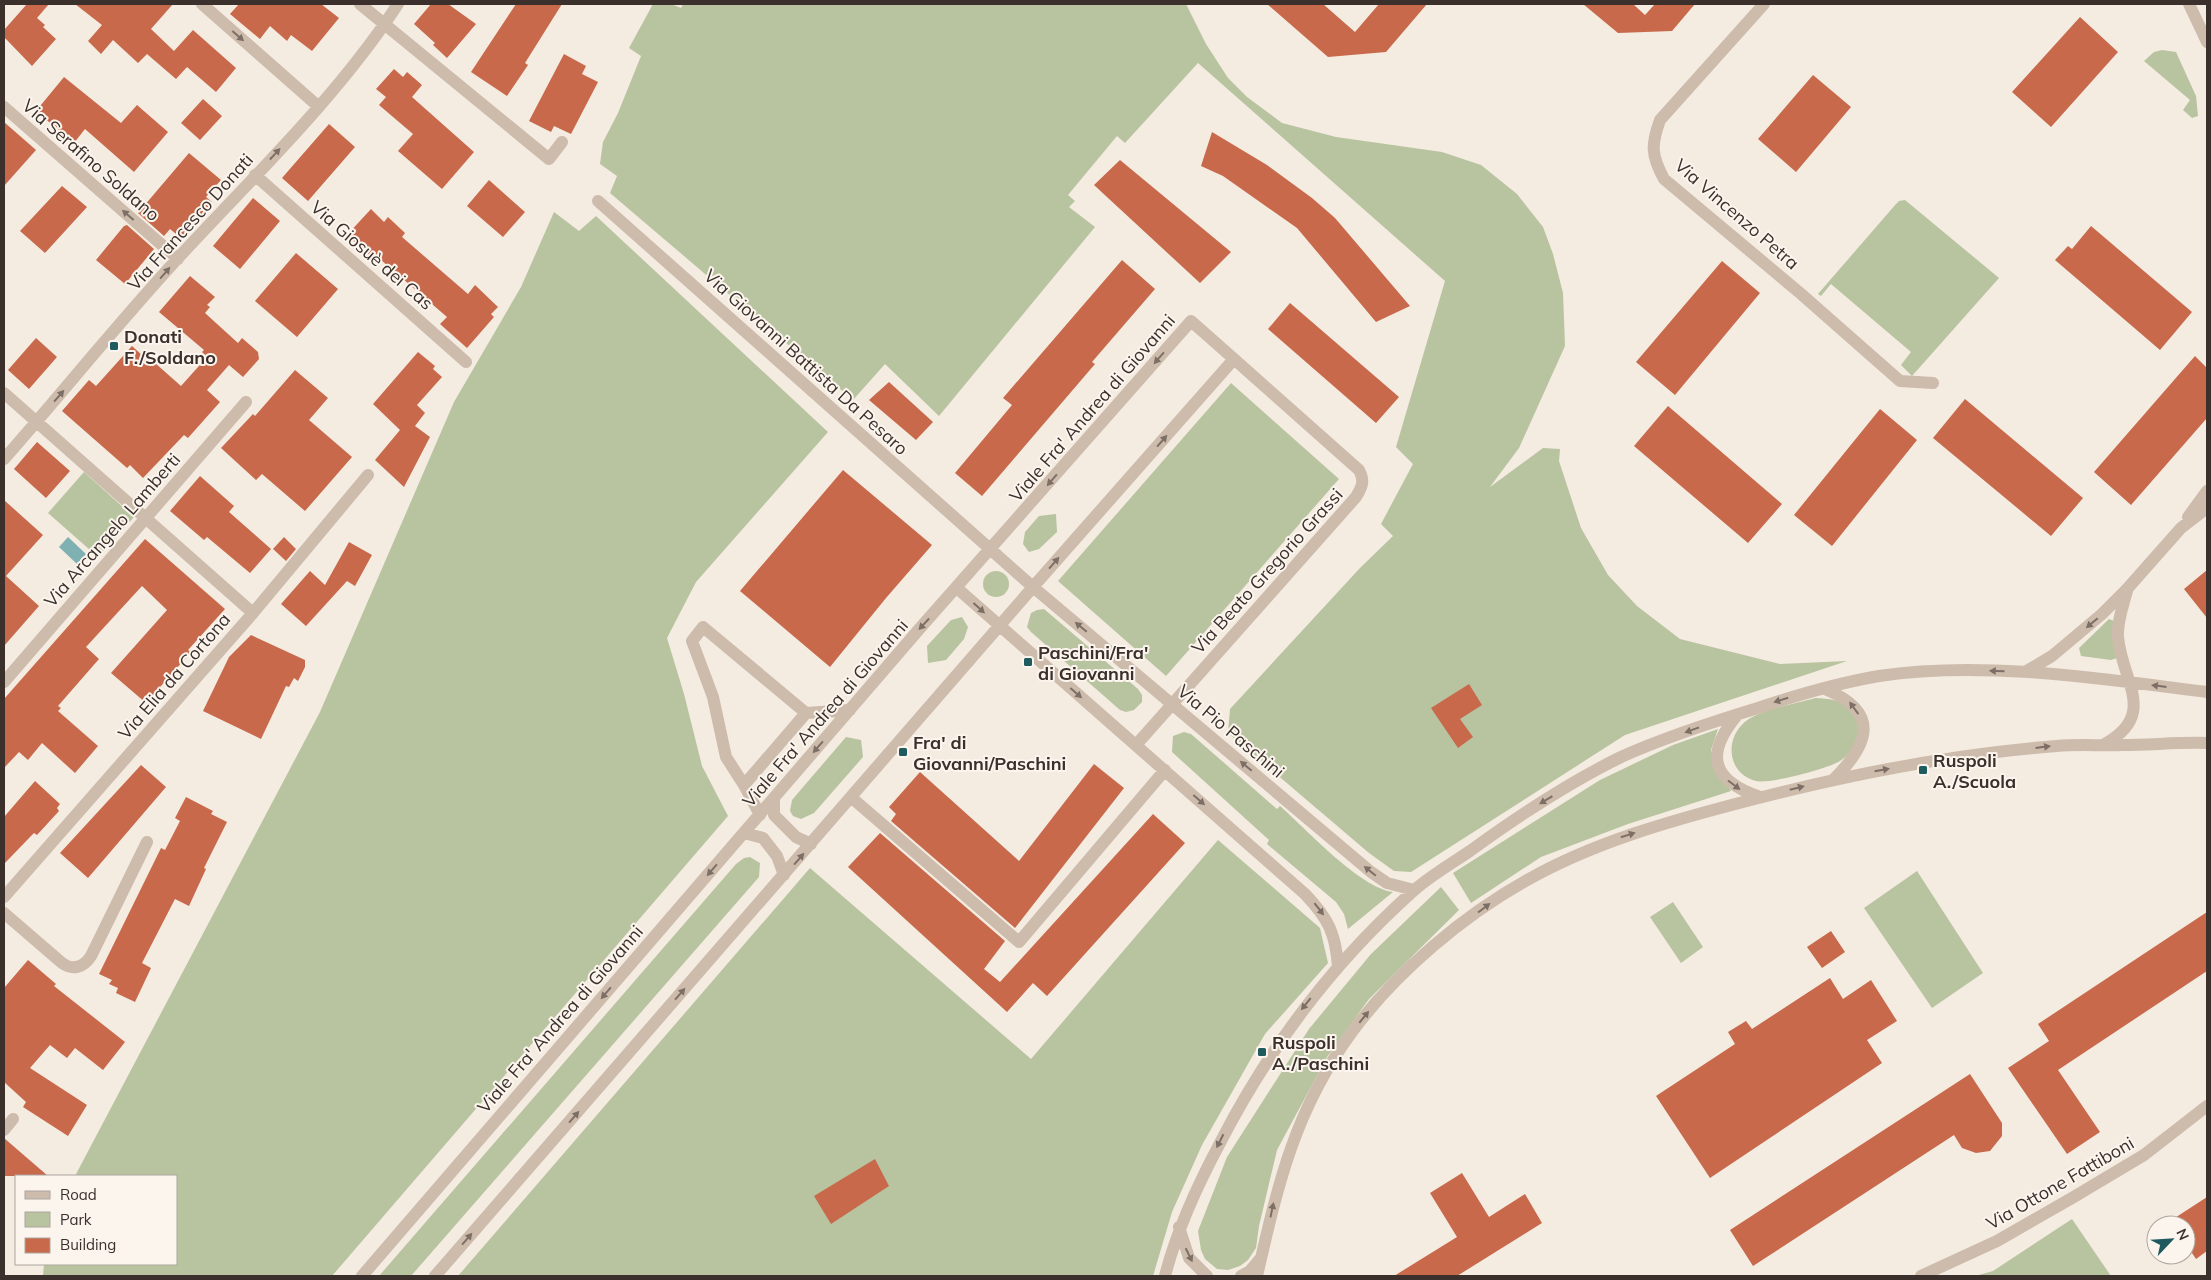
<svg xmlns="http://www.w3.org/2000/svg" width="2211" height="1280" font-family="Mulish,sans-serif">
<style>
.green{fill:#b8c4a0}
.water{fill:#7fb0b2}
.building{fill:#c8694b}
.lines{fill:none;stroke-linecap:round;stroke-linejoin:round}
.street{stroke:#cdbbac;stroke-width:12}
.oneway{fill:#7d6f65}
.poi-dot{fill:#1f5a5e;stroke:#fbf5ee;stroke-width:2}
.labels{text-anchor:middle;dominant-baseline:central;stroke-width:4;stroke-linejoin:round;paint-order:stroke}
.street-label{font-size:18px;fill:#3b302b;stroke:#fbf5ee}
.poi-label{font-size:18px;font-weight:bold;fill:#3b302b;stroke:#fbf5ee;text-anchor:start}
</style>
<rect width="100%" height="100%" fill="#f4ebe1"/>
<path class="green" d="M653 4H671L681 8 683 4H1186L1206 44 1228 78 1247 97 1282 123 1336 137 1442 152 1481 165 1517 194 1543 227 1553 254 1563 293 1565 346 1519 448 1490 487 1543 448 1560 449 1559 461 1581 528 1608 575 1637 606 1680 639 1780 664 1847 661 1625 735 1411 872 1394 871 1369 853 1228 733 1230 709 1360 568 1393 536 1381 524 1413 464 1396 447 1445 281 1198 63 1125 143 1117 136 1068 195 1075 201 1069 207 1095 227 939 416 885 364 853 400 610 193 617 176 600 164 603 142 618 113 641 56 629 48Z
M2162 50 2176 52 2196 96 2198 116 2192 118 2183 110 2190 100 2144 61 2154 52Z
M1905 200 1999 278 1912 376 1901 365 1911 352 1831 284 1821 296 1818 294 1896 204 1899 201Z
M554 212 579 231 596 216 828 432 696 582 667 638 684 694 702 766 728 816 332 1276H43L44 1264H176V1176H75L320 712 454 402 521 287Z
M1231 383 1339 479 1166 676 1058 581Z
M84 472 134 517 98 557 48 513Z
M1056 514 1057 532 1039 549 1029 552 1023 544 1025 532 1039 516Z
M983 584a13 13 0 1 1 26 0a13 13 0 1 1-26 0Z
M1044 609 1138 689 1142 695V702L1134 710 1126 712 1120 710 1031 632 1027 627 1031 613 1037 610Z
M962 617 968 627 964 639 946 660 928 663 927 646 951 620Z
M2109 619 2114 621 2117 658 2111 660 2081 656 2079 648Z
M1815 698C1846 699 1853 706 1862 735 1855 745 1850 755 1840 761 1827 769 1770 784 1756 781 1727 774 1724 738 1746 721 1762 709 1795 704 1815 698Z
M1718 729 1711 750 1716 765 1731 791 1628 824 1541 857 1471 903 1453 873 1600 780 1673 745Z
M1184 732 1191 734 1277 809 1280 806C1306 829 1360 888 1393 892L1348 929 1344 914 1336 902 1267 844 1269 840 1172 752 1173 736Z
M846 737 861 740 863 757 814 813 801 819 793 816 790 811 792 800Z
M1218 840 1320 928 1328 963 1265 1034 1202 1145 1172 1212 1153 1276H458L810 868 1031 1059Z
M750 857 760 863 759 877 411 1276H379L736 864 744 858Z
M1917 871 1983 973 1932 1008 1864 908Z
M1441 887 1459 910 1369 999 1327 1057 1277 1150 1259 1226 1256 1248 1248 1260 1240 1266 1228 1270 1217 1269 1205 1259 1201 1250 1198 1231 1227 1157 1309 1029 1371 954Z
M1673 902 1703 947 1681 963 1650 917Z
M2072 1219 2111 1276H1975L1993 1271Z"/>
<path class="water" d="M68 537 86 554 77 564 59 547Z"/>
<path class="building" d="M27 4H49L37 18 45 25 43 27 56 39 32 66 4 37V30Z
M75 4H173L151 29 174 51 193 30 236 68 216 92 187 67 176 79 147 54 138 63 113 40 101 54 88 41 102 25Z
M239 4H321L339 18 312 51 291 35 287 41 270 26 260 39 230 14Z
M431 4H448L476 24 447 58 433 45 435 43 414 24Z
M516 4H562L525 63 528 65 507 96 471 72Z
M1267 4H1323L1355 32 1379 4H1427L1386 52 1328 57Z
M1583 4H1633L1645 15 1655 4H1695L1672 31 1618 33Z
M2080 17 2118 52 2051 127 2012 92Z
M564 54 586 66 582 74 598 82 571 134 554 126 551 132 529 121Z
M394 69 403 77 407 72 422 85 412 97 474 152 442 189 398 151 413 134 379 105 386 97 376 89Z
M1813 75 1851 107 1796 172 1758 139Z
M64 77 121 123 137 105 168 132 134 172 85 129 74 143 36 111Z
M203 99 222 116 200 140 181 123Z
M4 122 36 150 4 186Z
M329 124 355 147 308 201 282 178Z
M1212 132 1267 165 1312 198 1335 218 1410 306 1376 322 1297 228 1223 176 1201 166Z
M189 153 221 180 206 197 212 202 181 238 170 229 164 236 138 213Z
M1120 160 1231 252 1200 283 1094 185Z
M489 180 525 212 503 237 467 206Z
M62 186 87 207 45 253 20 231Z
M253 198 280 221 240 269 213 246Z
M371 209 384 222 388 217 405 233 402 237 468 294 475 285 498 307 491 314 494 317 467 348 440 324 447 317 381 260 378 263 347 235Z
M127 225 154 249 125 284 96 260 124 226Z
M2091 226 2192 312 2160 350 2055 260 2068 246 2072 249Z
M296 253 338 289 297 337 255 301Z
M1122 260 1155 289 1092 362 1095 364 982 496 955 473 1012 405 1003 398Z
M1722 261 1760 293 1675 395 1636 362Z
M190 276 215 297 207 305 210 307 205 313 238 343 242 338 258 352 259 359 243 377 229 365 207 390 220 402 188 438 184 435 143 478 130 465 127 468 62 411 89 380 96 386 132 346 144 357 146 355 181 386 207 357 202 352 204 350 159 312Z
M1290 303 1399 397 1376 423 1268 329Z
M36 338 57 357 29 389 8 370Z
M418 352 435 366 433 369 442 377 417 405 425 413 415 426 430 437 404 487 375 460 400 430 373 404Z
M2195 356 2207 368V418L2131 505 2094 472Z
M295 370 328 398 309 420 352 457 305 511 262 474 256 480 221 448 253 414 255 416Z
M889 382 933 422 916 440 869 400Z
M1965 399 2083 498 2051 536 1933 438Z
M1668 406 1782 504 1748 543 1634 446Z
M1880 409 1917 440 1832 546 1794 515Z
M37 442 70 471 46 498 14 469Z
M843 470 932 545 886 598 830 667 740 591Z
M200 476 234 506 229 512 271 549 250 573 207 537 204 540 170 511Z
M4 500 43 535 6 576 39 606 4 646Z
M284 537 296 549 286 561 273 549Z
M145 539 225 609 188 650 191 652 146 703 111 673 167 610 142 586 86 647 99 659 58 706 61 708 58 711 98 746 75 773 42 743 28 760 19 752 4 768V699Z
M349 542 372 555 355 586 347 581 306 626 281 604 310 571 325 585Z
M2207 570V618L2184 589Z
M251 635 305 660V667L298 681 294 678 289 687 286 686 261 739 203 711 229 657Z
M1469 684 1482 705 1460 719 1473 737 1458 748 1431 708Z
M1094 764 1124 788 1015 928 891 821 896 814 889 807 920 772 1019 861Z
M141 765 166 787 88 878 60 853Z
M35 781 60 804 57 808 59 811 37 835 34 833 31 836 4 864V817Z
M186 797 213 811 211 814 227 822 204 868 206 869 189 906 175 899 142 963 151 968 135 1002 116 993 118 988 109 984 112 980 99 974 161 848 165 850 180 821 175 818Z
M1153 814 1185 843 1047 996 1033 983 1007 1012 848 867 880 833 1005 941 984 969 1000 982Z
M2207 912V971L2058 1070 2100 1132 2067 1154 2008 1068 2049 1041 2038 1024Z
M1831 931 1845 952 1822 968 1807 947Z
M28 960 56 984 54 986 125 1042 103 1070 75 1048 67 1058 50 1045 30 1068 87 1105 68 1136 23 1107 26 1102 4 1082V988Z
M1830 978 1843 999 1871 980 1897 1021 1867 1040 1882 1063 1710 1178 1656 1096 1735 1044 1728 1032 1746 1021 1752 1029Z
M1970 1074 2002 1123V1136L1990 1151 1976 1153 1962 1148 1954 1135 1753 1266 1730 1230Z
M4 1138 48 1176H4Z
M875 1159 889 1186 831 1224 814 1196Z
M1462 1173 1489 1217 1525 1194 1542 1223 1457 1276H1394L1457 1237 1430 1193Z
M2207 1197V1251L2196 1259 2186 1244V1225H2164Z"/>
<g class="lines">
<path class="street" d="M202 4 319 107
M360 4 549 159 562 142
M1764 4 1660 120C1651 145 1651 155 1664 179L1800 293 1900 381 1933 383
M2189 4 2207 42
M4 107 178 259
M255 175 466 362
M598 201 1033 587 1371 872 1387 883 1414 890
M4 393 253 613
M4 459C63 392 119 322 180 256 255 175 337 97 398 4
M2188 517 2207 491
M958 589 1305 894C1328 918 1336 934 1338 967
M2025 672 2052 656 2102 614 2127 589 2181 528 2207 508
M4 682 246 402
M1825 689C1880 712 1870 743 1834 779
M1738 714C1705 753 1710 780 1760 797
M1136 745 1356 497C1362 487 1365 481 1359 470L1234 359
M2103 745C2159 715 2122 682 2118 637 2117 621 2123 606 2127 591
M744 785 806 713
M852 798 1019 942 1165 770
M774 799V815L796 837 811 844
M760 815 744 785 726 757 713 697 692 641 703 627 806 713 850 710
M744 833 763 838 777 856 784 875
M4 897 253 613 368 475
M4 913 62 963C73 971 84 967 91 956L147 842
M4 1130 13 1119
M1179 1227 1189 1258 1207 1276
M362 1276 921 627 1191 321 1234 359 1033 587 435 1276
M1165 1276C1177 1229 1197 1186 1220 1143 1269 1048 1332 964 1411 893 1428 877 1451 864 1470 851 1518 816 1568 783 1621 757 1665 737 1712 722 1758 708 1797 695 1838 683 1879 676 1984 660 2102 679 2207 692
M1241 1276 1250 1271 1261 1258
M1257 1276C1278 1184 1295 1109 1352 1032 1396 972 1464 915 1529 879 1595 842 1670 821 1743 802 1846 775 1951 754 2057 746 2079 744 2101 746 2123 745 2151 745 2179 742 2207 743
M1921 1276 1997 1241 2072 1198 2144 1155 2207 1106"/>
</g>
<defs><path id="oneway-solid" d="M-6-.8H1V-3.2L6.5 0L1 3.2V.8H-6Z" transform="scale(1.25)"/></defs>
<g class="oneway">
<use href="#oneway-solid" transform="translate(238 36) rotate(41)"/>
<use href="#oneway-solid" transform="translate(275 154) rotate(-47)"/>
<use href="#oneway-solid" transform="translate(128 215) rotate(-139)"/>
<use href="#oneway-solid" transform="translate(165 273) rotate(-49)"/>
<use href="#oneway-solid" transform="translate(1159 358) rotate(131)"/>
<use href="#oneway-solid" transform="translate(59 396) rotate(-49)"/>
<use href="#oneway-solid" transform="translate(1162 441) rotate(-49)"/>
<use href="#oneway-solid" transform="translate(1052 480) rotate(131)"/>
<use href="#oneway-solid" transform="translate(1054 563) rotate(-49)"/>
<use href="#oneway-solid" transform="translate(979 608) rotate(42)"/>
<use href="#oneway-solid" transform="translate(2092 623) rotate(140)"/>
<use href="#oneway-solid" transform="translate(924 624) rotate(133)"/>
<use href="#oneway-solid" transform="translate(1081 627) rotate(-140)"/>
<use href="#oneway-solid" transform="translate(1997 671) rotate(-178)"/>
<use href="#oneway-solid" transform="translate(2159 686) rotate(-173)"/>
<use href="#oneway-solid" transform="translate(1076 693) rotate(41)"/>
<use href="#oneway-solid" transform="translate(1781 700) rotate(163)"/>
<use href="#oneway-solid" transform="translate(1854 708) rotate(-126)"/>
<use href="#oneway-solid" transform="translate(1692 730) rotate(160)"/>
<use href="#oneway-solid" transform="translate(818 747) rotate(131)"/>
<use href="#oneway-solid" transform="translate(2043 747) rotate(-7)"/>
<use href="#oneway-solid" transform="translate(1246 766) rotate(-140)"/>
<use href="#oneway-solid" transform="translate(1882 770) rotate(-10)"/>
<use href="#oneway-solid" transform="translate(1734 785) rotate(37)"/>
<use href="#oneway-solid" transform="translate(1797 788) rotate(-14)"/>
<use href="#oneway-solid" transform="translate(1199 800) rotate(41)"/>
<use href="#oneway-solid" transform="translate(1546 800) rotate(149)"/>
<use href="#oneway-solid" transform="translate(1628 835) rotate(-17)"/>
<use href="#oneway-solid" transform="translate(799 859) rotate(-49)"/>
<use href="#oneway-solid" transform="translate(712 870) rotate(131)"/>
<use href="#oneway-solid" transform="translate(1370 871) rotate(-141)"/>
<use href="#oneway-solid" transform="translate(1484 908) rotate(-37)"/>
<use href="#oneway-solid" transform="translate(1319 909) rotate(52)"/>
<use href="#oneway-solid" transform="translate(606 993) rotate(131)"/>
<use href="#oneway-solid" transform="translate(680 994) rotate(-49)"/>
<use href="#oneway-solid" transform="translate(1306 1004) rotate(129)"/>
<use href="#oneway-solid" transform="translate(1364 1017) rotate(-51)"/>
<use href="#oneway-solid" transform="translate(574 1117) rotate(-49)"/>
<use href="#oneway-solid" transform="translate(1220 1141) rotate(117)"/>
<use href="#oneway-solid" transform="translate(1272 1210) rotate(-78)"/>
<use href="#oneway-solid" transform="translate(467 1239) rotate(-49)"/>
<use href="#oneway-solid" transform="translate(1189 1255) rotate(64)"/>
</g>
<g class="poi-dot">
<rect x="109" y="341" width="10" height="10" rx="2.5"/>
<rect x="1023" y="657" width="10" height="10" rx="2.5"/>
<rect x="898" y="747" width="10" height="10" rx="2.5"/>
<rect x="1918" y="765" width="10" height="10" rx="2.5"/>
<rect x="1257" y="1047" width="10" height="10" rx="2.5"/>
</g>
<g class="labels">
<g class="street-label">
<text transform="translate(91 160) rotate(41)">Via Serafino Soldano</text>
<text transform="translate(1737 214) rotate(41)">Via Vincenzo Petra</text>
<text transform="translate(190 222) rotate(-48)">Via Francesco Donati</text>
<text transform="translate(372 255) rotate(41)">Via Giosuè dei Cas</text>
<text transform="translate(806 362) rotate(42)">Via Giovanni Battista Da Pesaro</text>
<text transform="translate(1092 408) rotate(-49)">Viale Fra' Andrea di Giovanni</text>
<text transform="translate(112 530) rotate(-49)">Via Arcangelo Lamberti</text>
<text transform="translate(1267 571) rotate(-48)">Via Beato Gregorio Grassi</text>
<text transform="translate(174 676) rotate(-49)">Via Elia da Cortona</text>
<text transform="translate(825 713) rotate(-49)">Viale Fra' Andrea di Giovanni</text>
<text transform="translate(1231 731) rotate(40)">Via Pio Paschini</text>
<text transform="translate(560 1019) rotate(-49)">Viale Fra' Andrea di Giovanni</text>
<text transform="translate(2060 1183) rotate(-30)">Via Ottone Fattiboni</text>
</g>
<g class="poi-label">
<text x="124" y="336">Donati<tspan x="124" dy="21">F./Soldano</tspan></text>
<text x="1038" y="652">Paschini/Fra'<tspan x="1038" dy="21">di Giovanni</tspan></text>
<text x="913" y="742">Fra' di<tspan x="913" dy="21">Giovanni/Paschini</tspan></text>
<text x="1933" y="760">Ruspoli<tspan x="1933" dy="21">A./Scuola</tspan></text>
<text x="1272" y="1042">Ruspoli<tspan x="1272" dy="21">A./Paschini</tspan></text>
</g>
</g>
<rect width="2211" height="1280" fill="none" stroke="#3b302b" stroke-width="10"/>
<rect x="15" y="1175" width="162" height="90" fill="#fbf5ee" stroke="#aea6a0"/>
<rect x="25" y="1191" width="25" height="8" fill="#cdbbac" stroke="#aea6a0"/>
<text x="60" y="1200" font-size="15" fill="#3b302b">Road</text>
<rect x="25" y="1212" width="25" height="15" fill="#b8c4a0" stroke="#aea6a0"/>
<text x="60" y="1225" font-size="15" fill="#3b302b">Park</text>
<rect x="25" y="1238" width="25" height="15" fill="#c8694b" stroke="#aea6a0"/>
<text x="60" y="1250" font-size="15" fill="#3b302b">Building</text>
<g transform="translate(2171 1240) rotate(65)"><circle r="24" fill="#fbf5ee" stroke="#aea6a0"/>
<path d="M0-4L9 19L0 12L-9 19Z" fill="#1f5a5e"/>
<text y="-8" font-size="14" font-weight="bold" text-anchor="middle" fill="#3b302b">N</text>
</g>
</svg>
